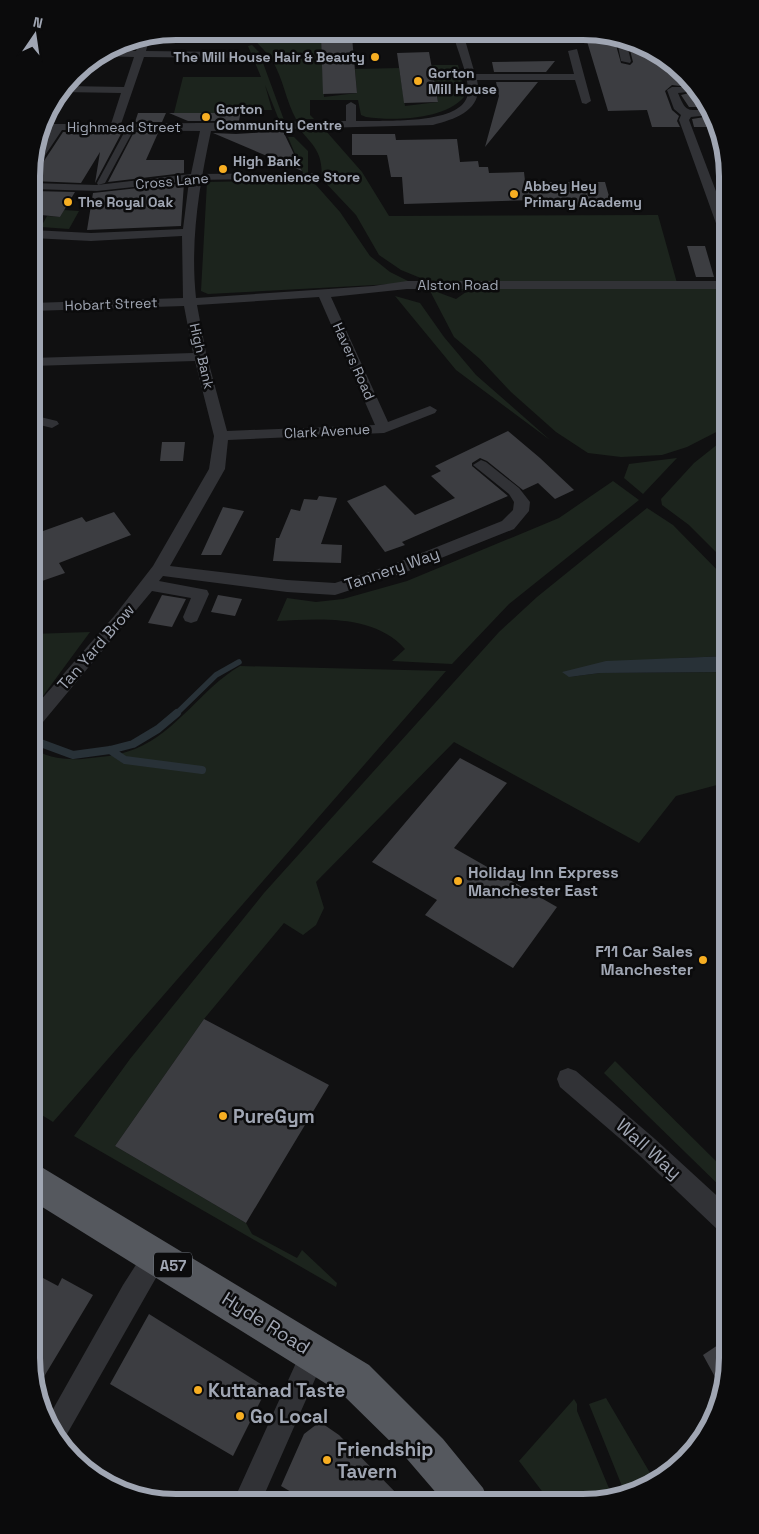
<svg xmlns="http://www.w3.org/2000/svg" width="759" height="1534" font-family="'Space Grotesk',sans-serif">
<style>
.green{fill:#1c241d}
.water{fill:#283137}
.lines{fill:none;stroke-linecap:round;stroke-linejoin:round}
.stream-far1{stroke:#283137;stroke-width:5.5}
.stream{stroke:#283137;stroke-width:8}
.building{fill:#3c3d41}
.pedestrian{fill:#313236;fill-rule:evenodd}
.minor{fill:#313236;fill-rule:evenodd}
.trunk{fill:#55585e;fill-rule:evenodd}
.poi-dot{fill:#f7ae22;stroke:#0b0b0c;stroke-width:2}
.labels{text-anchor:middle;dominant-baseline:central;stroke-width:5;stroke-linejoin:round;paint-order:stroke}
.far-poi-label{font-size:14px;font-weight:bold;fill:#a0a6b3;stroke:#0b0b0c;text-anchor:start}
.far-street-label{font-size:14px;fill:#a0a6b3;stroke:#0b0b0c}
.shield{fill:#0b0b0c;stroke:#737881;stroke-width:1}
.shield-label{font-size:15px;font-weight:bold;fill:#a0a6b3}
.street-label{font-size:16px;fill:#a0a6b3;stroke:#0b0b0c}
.poi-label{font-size:16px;font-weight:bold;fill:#a0a6b3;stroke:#0b0b0c;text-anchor:start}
.near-poi-label{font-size:19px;font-weight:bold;fill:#a0a6b3;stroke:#0b0b0c;text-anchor:start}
.near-street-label{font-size:19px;fill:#a0a6b3;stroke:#0b0b0c}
.rim{fill:none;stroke:#a0a6b3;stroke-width:6}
</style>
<rect width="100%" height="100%" fill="#101011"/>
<path class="green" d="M251 32H270V40H321L324 97 357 93 355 69 399 68 405 106 438 102 431 65H458L464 88V97C444 120 394 121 366 117L361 115 358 100H310V115L314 119H296C286 101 283 78 272 60 266 50 254 43 251 32Z
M388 33H419L420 42 389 43Z
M252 45 259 52 284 120H279L265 85 272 110H217L216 113H174L183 77H261L248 46Z
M301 131H326L362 172 389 216 658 215 677 283 428 281 401 270 379 255 356 215 322 179C322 154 317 149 301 131Z
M288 137H294L308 151V176L340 212 370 256 390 272 412 283 208 294 201 291 207 182 306 180Z
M64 210 79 211 69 229 41 227 47 216 60 217Z
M447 287 728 288V426L687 447 662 455 621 457 588 453 556 432 511 392 480 359 454 337 429 289 456 299 466 292Z
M395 296 420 303 444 337 476 375 550 440 456 370Z
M728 436V564L689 525 662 505 661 499 694 463Z
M677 458 643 494 624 478 629 464Z
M613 481 639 500 509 604 452 664 392 661 405 649C374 614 319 619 277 621L287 598 316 602 343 599 407 581 559 518Z
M647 508 673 525 728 581V656L680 658 569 677 600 673 728 672V782L676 796 639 843 454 742 316 882 324 908 316 925 303 935 284 923 204 1019 115 1146 246 1223 252 1234 297 1258 302 1250 337 1283 336 1287 74 1136 130 1059 264 893 499 632 537 597Z
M90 632 40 700 32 697V634Z
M240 666 446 671 53 1122 32 1109V746C43 758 66 760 82 759 100 757 118 756 135 749 177 732 202 688 240 666Z
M615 1061 727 1172V1193L604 1073Z
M606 1398 653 1478 629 1495 626 1496 589 1404Z
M574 1399 577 1404V1411L613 1498 583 1503H551L519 1461Z"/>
<path class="water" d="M728 656V672L600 673 569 677 562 672 606 661Z"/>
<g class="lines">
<path class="stream-far1" d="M176 714 216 675 239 662"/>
<path class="stream" d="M35 741 73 755 110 750 133 744 158 729 177 713
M110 750 125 760 202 770"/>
</g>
<path class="building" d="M321 37H352L357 93 323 94Z
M586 38H614L621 63 630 65 633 62 628 42 679 67 705 107H689L681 95 689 93V87L672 85 665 91 672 110 679 116 677 121 680 127H652L647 110 608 111Z
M429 52 438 102 404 103 397 53Z
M555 61 546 72H494L492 62Z
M496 82H538L485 147 499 96Z
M217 110H241L239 121H188L169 113H216Z
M138 113H166L162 122H135Z
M711 116 719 127H694L692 119Z
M283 131 302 171 213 133 236 134Z
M63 132H122L95 183 100 152 81 183 32 181V172L38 170Z
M134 132 158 133 146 160H184V173L108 182Z
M352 134H395L396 140 457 139 460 162 478 161 479 167H488L489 173 524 172 525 181 544 182H605L612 207H571L569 199 404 204 402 177H391L387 155H352Z
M184 183 181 226 87 230 93 193Z
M32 191 75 192 60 217 32 214Z
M687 246H705L714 277H696Z
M508 431 540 458 574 490 555 499 538 483 523 490 487 461 480 458 472 463V466L508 496 402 542 405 545 385 552 347 501 385 485 415 515 455 498 431 476 441 471 435 466Z
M162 442H185L183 461H160Z
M319 496 337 498 321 544 342 545 341 563 273 561 276 538H279L291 509 300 511 304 499 317 500Z
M223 507 244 511 221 555H201Z
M114 512 131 535 59 563 65 573 42 581 32 563V535L82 517 86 522Z
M162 595 186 599 172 627 148 623Z
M218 595 242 599 235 616 211 612Z
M460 758 507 783 454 848 557 907 513 968 425 915 437 900 372 862Z
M204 1019 329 1085 246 1223 115 1146Z
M43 1278 58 1286 62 1278 93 1295 36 1390 31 1358V1296Z
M149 1314 267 1388 233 1456 110 1384Z
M727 1339V1368L720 1386 703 1355Z
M317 1424H323L339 1435 405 1502H308L281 1486 304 1434Z"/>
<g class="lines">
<path class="pedestrian" d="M129 129 133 131 105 183 98 185 97 183 125 131Z
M312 173 315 174V178L195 180 191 177 195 174Z"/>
<path class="minor" d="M453 33H463L475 74H574L568 51 577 49 591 101 586 104 582 103 575 80H477C484 109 457 119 433 125L211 131C199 187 190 241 196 298L373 286 407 281H728V289H407L331 297 388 422 430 406 437 410 435 413 384 433 228 440 225 469 170 566 287 580 335 583 394 564 502 521 513 510 514 502 509 494 473 465 481 460 486 462 519 488 530 502 529 511 514 529 406 572 335 595 287 592 163 576 159 581 207 590 209 594 197 621 191 623 185 621 183 617 191 598 152 591 38 728 32 730V710L115 615 153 566 209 469 214 436 195 361 32 366V358L193 353 184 306 32 311V303L183 298 182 236 91 241 32 238V230L91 233 183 229 189 181 97 191 32 189V183L97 185 191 174 200 131 62 130 36 169 32 170V158L51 130H41L43 124H111L121 93 62 92 66 86 124 87 134 57 98 56 106 51H136L141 38 150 36 146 51 227 52 232 55 227 58 144 57 121 124 346 121V105L351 102 356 105V121C381 120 471 127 468 89 467 70 457 51 453 33ZM319 297 375 425 227 431 206 353 197 305Z
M616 36 626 41 631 61 630 63 621 61Z
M684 87 688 88V92L678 93C686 112 687 111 706 109L710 115 691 117 689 120 728 223V244L722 240 679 120 681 115 674 109 667 90 672 87Z
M32 415 57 421 59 424 52 428 32 423Z
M568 1068 576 1071 655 1139 727 1205V1233L718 1230 639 1155 560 1087 557 1079 560 1071Z
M157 1243 166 1246 169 1255 63 1441 48 1418 123 1285 148 1246Z
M314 1339 323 1343 327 1352 261 1502H233L305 1343Z"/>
<path class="trunk" d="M31 1163 43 1168 369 1365 443 1439 483 1488 489 1502H444L401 1452 341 1393 31 1200Z"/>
</g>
<g class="poi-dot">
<circle cx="375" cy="57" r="5"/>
<circle cx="418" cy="81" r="5"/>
<circle cx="206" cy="117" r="5"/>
<circle cx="223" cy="169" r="5"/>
<circle cx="514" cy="194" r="5"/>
<circle cx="68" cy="202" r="5"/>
<circle cx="458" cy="881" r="5"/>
<circle cx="703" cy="960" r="5"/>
<circle cx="223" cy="1116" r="5"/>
<circle cx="198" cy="1390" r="5"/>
<circle cx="240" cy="1416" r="5"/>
<circle cx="327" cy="1460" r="5"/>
</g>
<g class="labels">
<g class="far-poi-label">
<text x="365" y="57" text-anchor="end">The Mill House Hair &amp; Beauty</text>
<text x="428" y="73">Gorton<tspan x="428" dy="16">Mill House</tspan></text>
<text x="216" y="109">Gorton<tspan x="216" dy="16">Community Centre</tspan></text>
<text x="233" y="161">High Bank<tspan x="233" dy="16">Convenience Store</tspan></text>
<text x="524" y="186">Abbey Hey<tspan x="524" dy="16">Primary Academy</tspan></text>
<text x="78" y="202">The Royal Oak</text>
</g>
<g class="far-street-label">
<text x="124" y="127">Highmead Street</text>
<text transform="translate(172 181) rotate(-5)">Cross Lane</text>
<text x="458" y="285">Alston Road</text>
<text transform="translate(111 304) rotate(-2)">Hobart Street</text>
<text transform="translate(202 356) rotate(77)">High Bank</text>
<text transform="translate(354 361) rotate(66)">Havers Road</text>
<text transform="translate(327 431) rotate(-3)">Clark Avenue</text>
</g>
<rect class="shield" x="154" y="1252.5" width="38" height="25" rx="4"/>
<g class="shield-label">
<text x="173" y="1265">A57</text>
</g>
<g class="street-label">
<text transform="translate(392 569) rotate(-19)">Tannery Way</text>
<text transform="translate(96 647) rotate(-49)">Tan Yard Brow</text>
</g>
<g class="poi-label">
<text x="468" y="872">Holiday Inn Express<tspan x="468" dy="18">Manchester East</tspan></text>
<text x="693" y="951" text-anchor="end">F11 Car Sales<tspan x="693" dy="18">Manchester</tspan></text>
</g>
<g class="near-poi-label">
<text x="233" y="1116">PureGym</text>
<text x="208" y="1390">Kuttanad Taste</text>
<text x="250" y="1416">Go Local</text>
<text x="337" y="1449">Friendship<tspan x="337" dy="22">Tavern</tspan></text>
</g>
<g class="near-street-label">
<text transform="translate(649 1149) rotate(42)">Wall Way</text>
<text transform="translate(266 1323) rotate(32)">Hyde Road</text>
</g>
</g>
<path d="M0 0H759V1534H0ZM176 40H583A136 136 0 0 1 719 176V1358A136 136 0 0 1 583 1494H176A136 136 0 0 1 40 1358V176A136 136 0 0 1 176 40Z" fill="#0b0b0c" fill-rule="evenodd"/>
<path class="rim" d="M176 40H583A136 136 0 0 1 719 176V1358A136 136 0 0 1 583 1494H176A136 136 0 0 1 40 1358V176A136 136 0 0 1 176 40Z"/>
<g transform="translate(35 35) rotate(13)" stroke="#0b0b0c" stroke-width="4" paint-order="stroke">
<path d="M0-4L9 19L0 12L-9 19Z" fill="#a0a6b3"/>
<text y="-8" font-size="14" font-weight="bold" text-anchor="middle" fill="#a0a6b3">N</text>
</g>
</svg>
